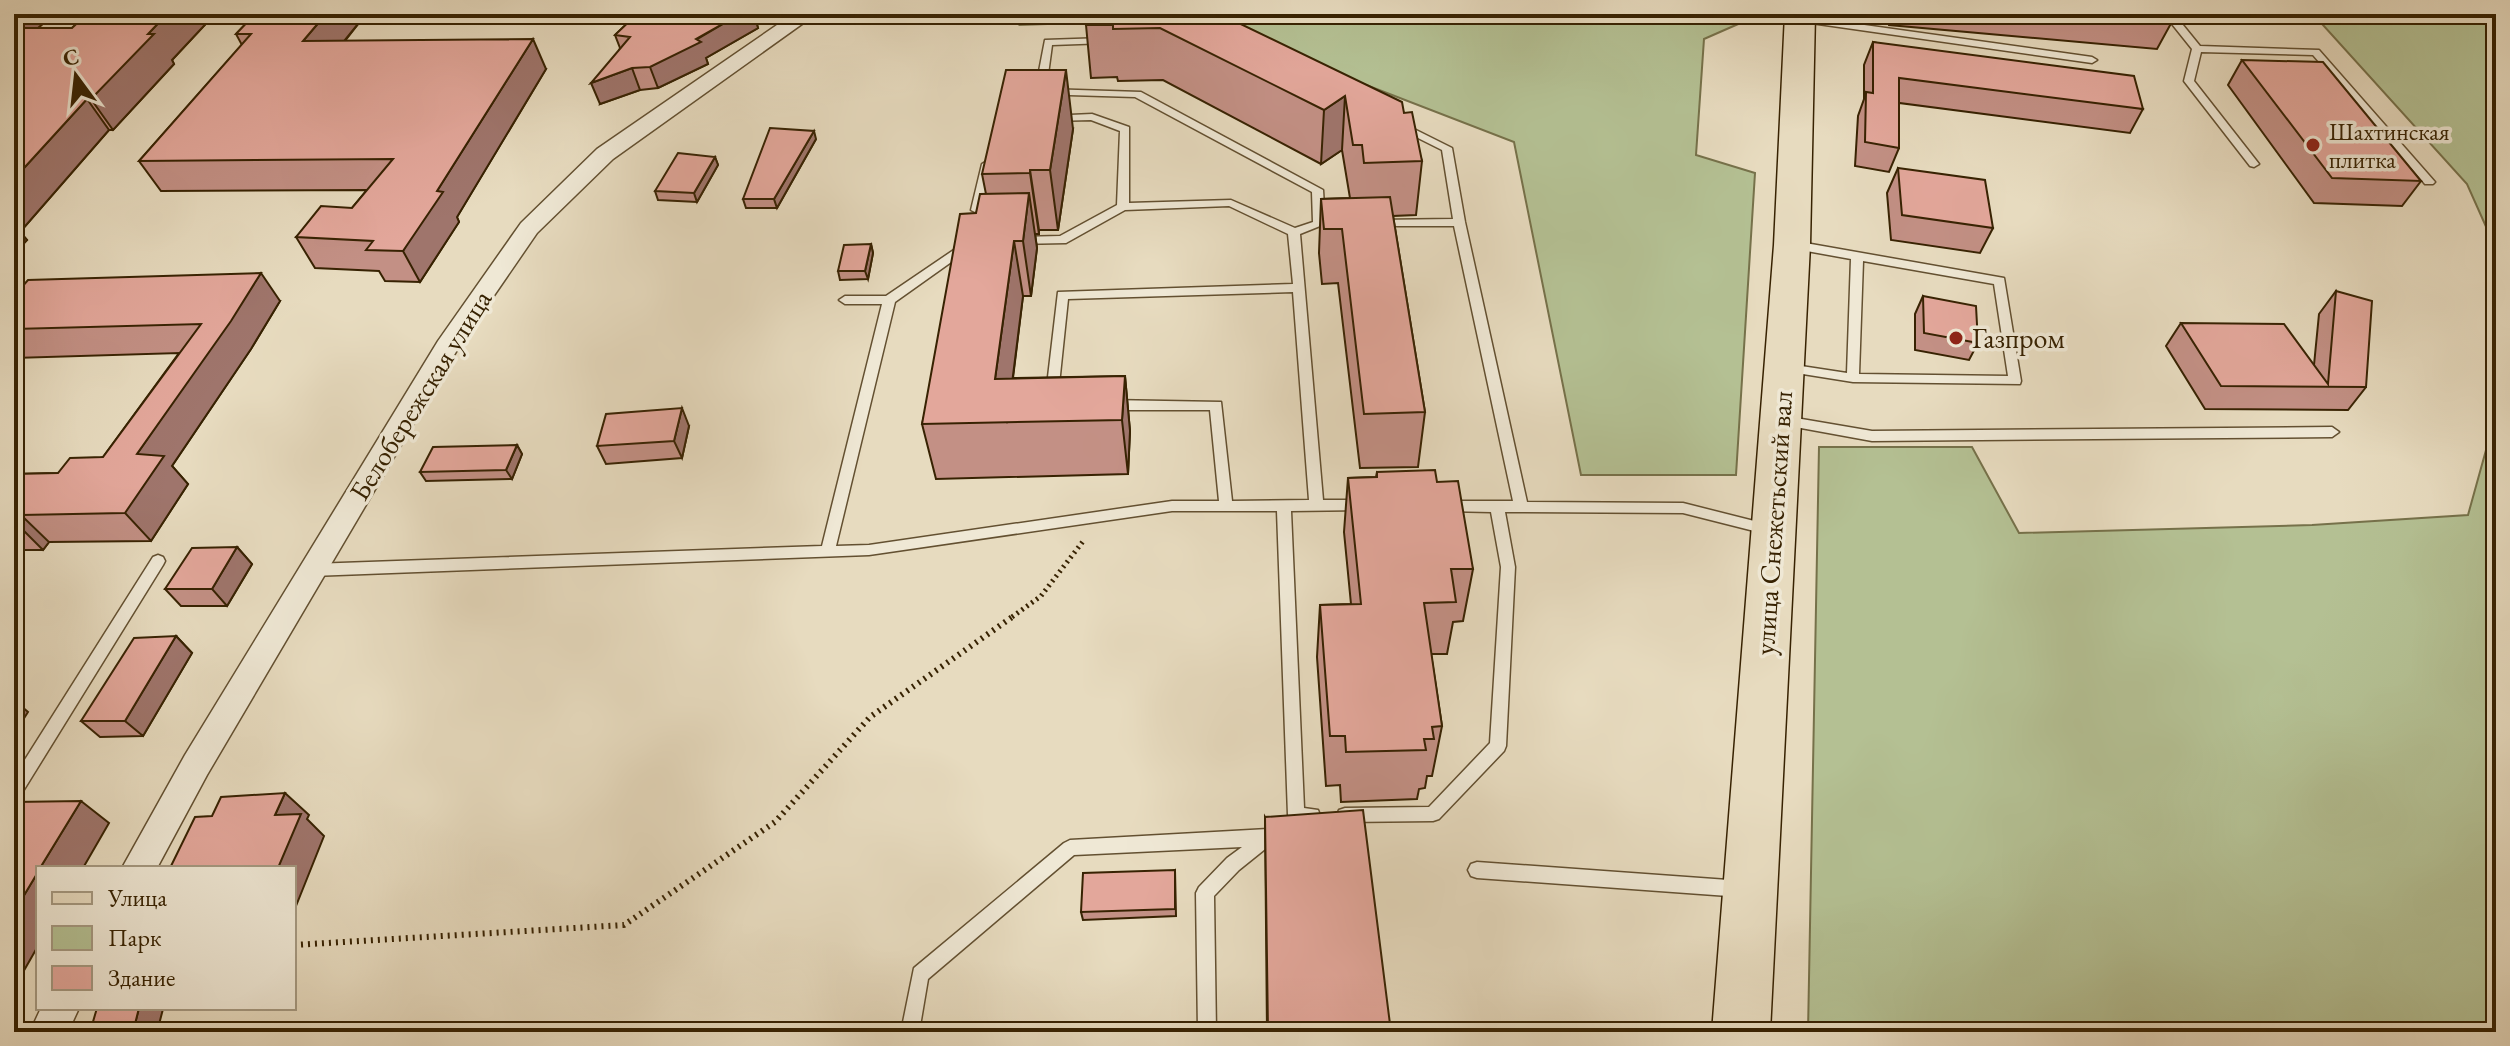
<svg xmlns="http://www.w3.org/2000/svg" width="2510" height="1046" font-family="'EB Garamond',serif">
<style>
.green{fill:#b4c093;stroke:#76714a;stroke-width:2}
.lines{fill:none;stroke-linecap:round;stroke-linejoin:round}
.lane-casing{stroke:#635031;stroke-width:3}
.street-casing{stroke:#635031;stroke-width:3}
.primary-casing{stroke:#372202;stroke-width:3}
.path-far1{stroke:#372202;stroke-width:5;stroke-dasharray:2 4;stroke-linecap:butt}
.path{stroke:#372202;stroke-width:6;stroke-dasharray:2 5;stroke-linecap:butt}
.lane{fill:#efe8d5;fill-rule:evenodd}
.street{fill:#efe8d5;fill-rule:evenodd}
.primary{fill:#e7dbbf;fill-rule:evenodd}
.wall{fill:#c39085;stroke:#372202;stroke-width:2}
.shaded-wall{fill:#9f756c;stroke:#372202;stroke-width:2}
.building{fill:#e3a79b;stroke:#372202;stroke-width:2}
.poi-dot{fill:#8f2418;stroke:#efe8d5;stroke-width:3}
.labels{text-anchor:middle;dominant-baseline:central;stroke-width:7;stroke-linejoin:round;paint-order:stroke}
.far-poi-label{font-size:24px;fill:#372202;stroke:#efe8d5;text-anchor:start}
.poi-label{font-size:28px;fill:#372202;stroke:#efe8d5;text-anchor:start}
.street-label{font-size:28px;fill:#372202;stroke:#efe8d5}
</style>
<rect width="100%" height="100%" fill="#e7dbbf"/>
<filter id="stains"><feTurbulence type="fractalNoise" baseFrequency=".0025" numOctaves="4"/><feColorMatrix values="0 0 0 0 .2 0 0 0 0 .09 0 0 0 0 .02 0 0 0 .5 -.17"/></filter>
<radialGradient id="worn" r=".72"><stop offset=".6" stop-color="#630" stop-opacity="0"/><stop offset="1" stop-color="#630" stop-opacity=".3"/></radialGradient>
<path class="green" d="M1036 14H1761L1704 39 1696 155 1755 173 1736 475H1581L1514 142 1195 19 1021 25Z
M2313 14H2496V249L2467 184Z
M2496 414V1032H1808L1819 447H1972L2019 533 2312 525 2468 515Z"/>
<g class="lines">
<g class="lane-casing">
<path id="lane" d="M2164 14H2174L2200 46 2319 50 2435 182 2433 184H2425L2313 55 2201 52 2194 81 2259 164 2254 167 2250 166 2184 81 2192 49Z
M1800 16 2092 57 2097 60 2092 63 1797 21 1795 19Z
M1104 38 1109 41 1107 43 1052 45 1046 89 1141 92 1323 190 1325 224 1300 234 1323 500H1364L1371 505 1364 510 1291 511 1304 808 1318 810 1320 815 1318 820 1312 822 1290 820 1288 815 1277 511H1172L869 555 312 576 307 574 305 570 307 566 312 564 822 546 882 304H845L839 300 845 296H886L967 241 971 242V248L895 302 836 546 869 545 1172 501H1219L1210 410H1109L1103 405 1109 400 1221 402 1232 501 1309 500 1293 292 1068 299 1058 394 1052 398 1046 394 1058 292 1293 284 1288 234 1229 206 1125 210 1066 243 1015 244V238L1019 237 1060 236 1117 205 1120 131 1091 120 1052 121 1048 120V116L1092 114 1129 127V203L1231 200 1295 228 1313 222 1312 192 1135 97 1036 94 1035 92 1045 40Z
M1402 123 1452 148 1465 222 1527 502 1683 503 1770 525 1775 526 1777 530 1775 534 1770 535 1683 513 1505 512 1515 567 1506 746 1504 751 1439 819 1433 821 1345 822 1339 820 1337 815 1339 810 1345 808 1429 807 1490 743 1501 567 1491 512 1445 511 1438 506 1445 501H1513L1454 226H1377L1371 223 1377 220 1453 219 1442 150 1398 128V124Z
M987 161 992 164 983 210 977 213 971 210 982 164Z
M1794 241 2004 278 2021 381 2020 384 1853 382 1784 371 1782 368 1788 364 1847 373 1851 259 1790 248 1788 245ZM1863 261 1994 284 2008 376 1859 374Z
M1784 416 1872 431 2332 427 2339 432 2332 437 1872 441 1779 424 1777 421Z
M158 555 163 557 165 561 163 565 20 796 14 798V777L153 557Z
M1268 829 1274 832 1276 837 1274 842 1239 870 1214 896 1216 1032H1198L1196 893 1199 887 1227 858 1242 847 1074 855 928 979 919 1032H901L914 968 1064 843 1070 840Z
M1477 862 1742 881 1748 883 1751 889 1748 895 1742 897 1477 878 1471 876 1468 870 1471 864Z"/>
</g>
<g class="street-casing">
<path id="street" d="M793 14H816L613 159 537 233 460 345 207 775 157 868H122L185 755 438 341 521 223 597 149Z
M41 1008H79L68 1032H30Z"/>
</g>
<g class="primary-casing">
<path id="primary" d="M1785 14H1815L1810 245 1770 1032H1712L1774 245Z"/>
</g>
<path class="path-far1" d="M1012 617 1041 596 1084 540"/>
<path class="path" d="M294 945 624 925 775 822 870 717 1015 615"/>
<use href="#lane" class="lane"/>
<use href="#street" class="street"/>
<use href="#primary" class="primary"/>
</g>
<path class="wall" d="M14 14H54L38 28H72L87 14H215L172 60 174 64 113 130H109L20 232 27 240 14 254Z
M255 14H366L345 41 546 69 457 217 459 222 420 282 385 281 379 271 315 268 296 237 352 208 367 190 161 191 139 161 242 45 236 34Z
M637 14H754L758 28 706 58 708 64 658 88 640 90 600 104 620 48 615 35Z
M1220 14 1404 113 1422 161 1416 215 1393 216 1425 412 1418 467 1360 468 1338 283 1322 284 1319 253 1321 199 1350 198 1342 150 1321 164 1163 80 1118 81 1117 77 1091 78 1086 25Z
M1886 14H2172L2174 18 2157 49 1889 25Z
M1873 42 2143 109 2130 133 1899 103V148L1889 172 1855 166 1858 116 1864 99V65Z
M2242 60 2421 181 2402 206 2314 203 2228 85Z
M1073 129 1058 230H1039V234H1035L1037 248 1031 296H1023L1013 378 1125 376 1130 431 1128 474 936 479 922 424 976 213 986 194 982 174Z
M816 139 777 208H746L743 199Z
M715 157 718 165 697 202 658 200 655 191Z
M1898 168 1993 228 1980 253 1891 240 1887 193Z
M871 244 873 253 868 279 840 280 838 271Z
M2336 291 2366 387 2348 410 2205 409 2166 346 2181 323 2314 365 2319 314Z
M14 296 280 301 251 349 172 466 188 484 151 541 49 542 43 550H14V474L58 473 103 457 179 353 14 358Z
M1923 296 1978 343 1969 360 1915 350V314Z
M689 426 682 458 606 464 597 446Z
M517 445 522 454 512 479 426 481 420 472Z
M1377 472 1437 482 1473 569 1463 621 1453 622 1447 654H1431L1442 726 1432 776H1427L1425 788 1419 789 1417 799 1341 802 1340 785 1326 786 1317 657 1320 605 1351 604 1344 532 1348 478 1376 477Z
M237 547 252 564 227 606H181L165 589Z
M176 636 192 653 143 736 100 737 81 721Z
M1265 817 1391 1032H1267Z
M1175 870 1176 916 1083 920 1081 912Z"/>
<path class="shaded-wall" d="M14 14H54L14 49Z
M167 14H215L172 60 174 64 113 130 91 99 148 34Z
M326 14H366L320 71 303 41Z
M740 14H754L758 28 706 58 708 64 658 88 650 67Z
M533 39 546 69 457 217 459 222 420 282 403 251 437 191Z
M632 68 640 90 600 104 591 83Z
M1066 70 1073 129 1058 230 1050 170Z
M1345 96 1342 150 1321 164 1324 110Z
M87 99 109 130 20 232 27 240 14 254V179Z
M814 131 816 139 777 208 774 199Z
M715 157 718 165 697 202 694 193Z
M1030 170 1039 230V234L1030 173Z
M1029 193 1037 248 1031 296 1023 241Z
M1014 241 1023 296 1007 423 995 379Z
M871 244 873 253 868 279 865 271Z
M261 273 280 301 251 349 172 466 188 484 151 541 125 513 137 454Z
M1125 376 1130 431 1128 474 1122 420Z
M682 408 689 426 682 458 674 441Z
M517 445 522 454 512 479 506 470Z
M21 515 49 542 43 550 15 522Z
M237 547 252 564 227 606 212 589Z
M176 636 192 653 143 736 125 721Z
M14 700 28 712 14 734Z
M285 793 309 815 307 819 324 836 294 911V868H278L275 815Z
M81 801 109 823 83 868H40Z
M38 872V946L14 988V912Z
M139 1008H161L163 1009 157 1032H133Z"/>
<path class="building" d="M87 14H167L148 34H154L91 99H87L14 179V28H72Z
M255 14H326L303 41 533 39 437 191 443 192 403 251 366 250 373 241 296 237 321 206 352 208 393 159 139 161 251 34H236Z
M637 14H740L696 39 701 42 650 67 632 68 591 83 630 37 615 35Z
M1087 14H1220L1402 102 1404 113 1412 112 1422 161 1364 163 1362 145H1353L1345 96 1324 110 1160 28 1113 29V25H1086Z
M2124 14H2172L2174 18Z
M1873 42 2134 76 2143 109 1899 78V148L1865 142 1866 92 1873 93Z
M2242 60 2323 62 2421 181 2332 178Z
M1006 70H1066L1050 170H1030V173L982 174Z
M770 128 814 131 774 199H743Z
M678 153 715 157 694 193 655 191Z
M1898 168 1985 180 1993 228 1902 215Z
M1029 193 1023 241H1014L995 379 1125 376 1122 420 922 424 960 214 976 213 980 194Z
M1390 197 1425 412 1364 414 1342 229H1324L1321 199Z
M871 244 865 271H838L844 245Z
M261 273 231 321 137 454 164 456 125 513 21 515 14 522V474L58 473 70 458 103 457 201 324 14 329V296L28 280Z
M2336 291 2372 301 2366 387 2221 386 2181 323 2284 324 2328 384Z
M1923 296 1976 306 1978 343 1924 333Z
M682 408 674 441 597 446 606 414Z
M517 445 506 470 420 472 433 447Z
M1435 470 1437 482 1458 481 1473 569H1451L1456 602 1424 603 1442 726 1432 727 1434 739H1424L1426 750 1346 752 1345 736H1330L1320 605 1361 604 1348 478 1377 477V472Z
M237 547 212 589H165L192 548Z
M176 636 125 721H81L134 638Z
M285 793 275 815 301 814 278 868H170L195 817 212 816 221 797Z
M81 801 40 868H38V872L14 912V802Z
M1363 810 1391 1032H1268L1265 817Z
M1175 870V909L1081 912 1083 873Z
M97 1008H139L133 1032H90Z"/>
<g class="poi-dot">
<circle cx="2313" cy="145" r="8"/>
<circle cx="1956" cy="338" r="8"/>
</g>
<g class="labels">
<g class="far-poi-label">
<text x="2329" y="131">Шахтинская<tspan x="2329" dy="28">плитка</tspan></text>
</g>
<g class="poi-label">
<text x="1972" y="338">Газпром</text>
</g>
<g class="street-label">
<text transform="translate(420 395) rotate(-58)">Белобережская улица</text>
<text transform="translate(1773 523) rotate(-86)">улица Снежетьский вал</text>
</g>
</g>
<rect width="2510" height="1046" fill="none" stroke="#e7dbbf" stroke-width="48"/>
<rect x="16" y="16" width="2478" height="1014" fill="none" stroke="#372202" stroke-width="4"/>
<rect x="24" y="24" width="2462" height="998" fill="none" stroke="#372202" stroke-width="2"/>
<rect x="36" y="866" width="260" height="144" fill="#efe8d5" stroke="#a59981" stroke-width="2"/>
<rect x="52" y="892" width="40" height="12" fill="#e7dbbf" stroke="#a59981" stroke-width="2"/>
<text x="108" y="906" font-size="24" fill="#372202">Улица</text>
<rect x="52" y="926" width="40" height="24" fill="#b4c093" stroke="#a59981" stroke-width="2"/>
<text x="108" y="946" font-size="24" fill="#372202">Парк</text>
<rect x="52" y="966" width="40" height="24" fill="#e3a79b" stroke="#a59981" stroke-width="2"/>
<text x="108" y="986" font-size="24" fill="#372202">Здание</text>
<g transform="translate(76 76) rotate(345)" stroke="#efe8d5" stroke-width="6" paint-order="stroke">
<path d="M0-6L14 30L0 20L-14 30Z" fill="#372202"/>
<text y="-12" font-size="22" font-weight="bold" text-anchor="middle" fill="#372202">С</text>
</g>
<rect width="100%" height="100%" filter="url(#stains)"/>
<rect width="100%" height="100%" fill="url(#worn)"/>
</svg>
